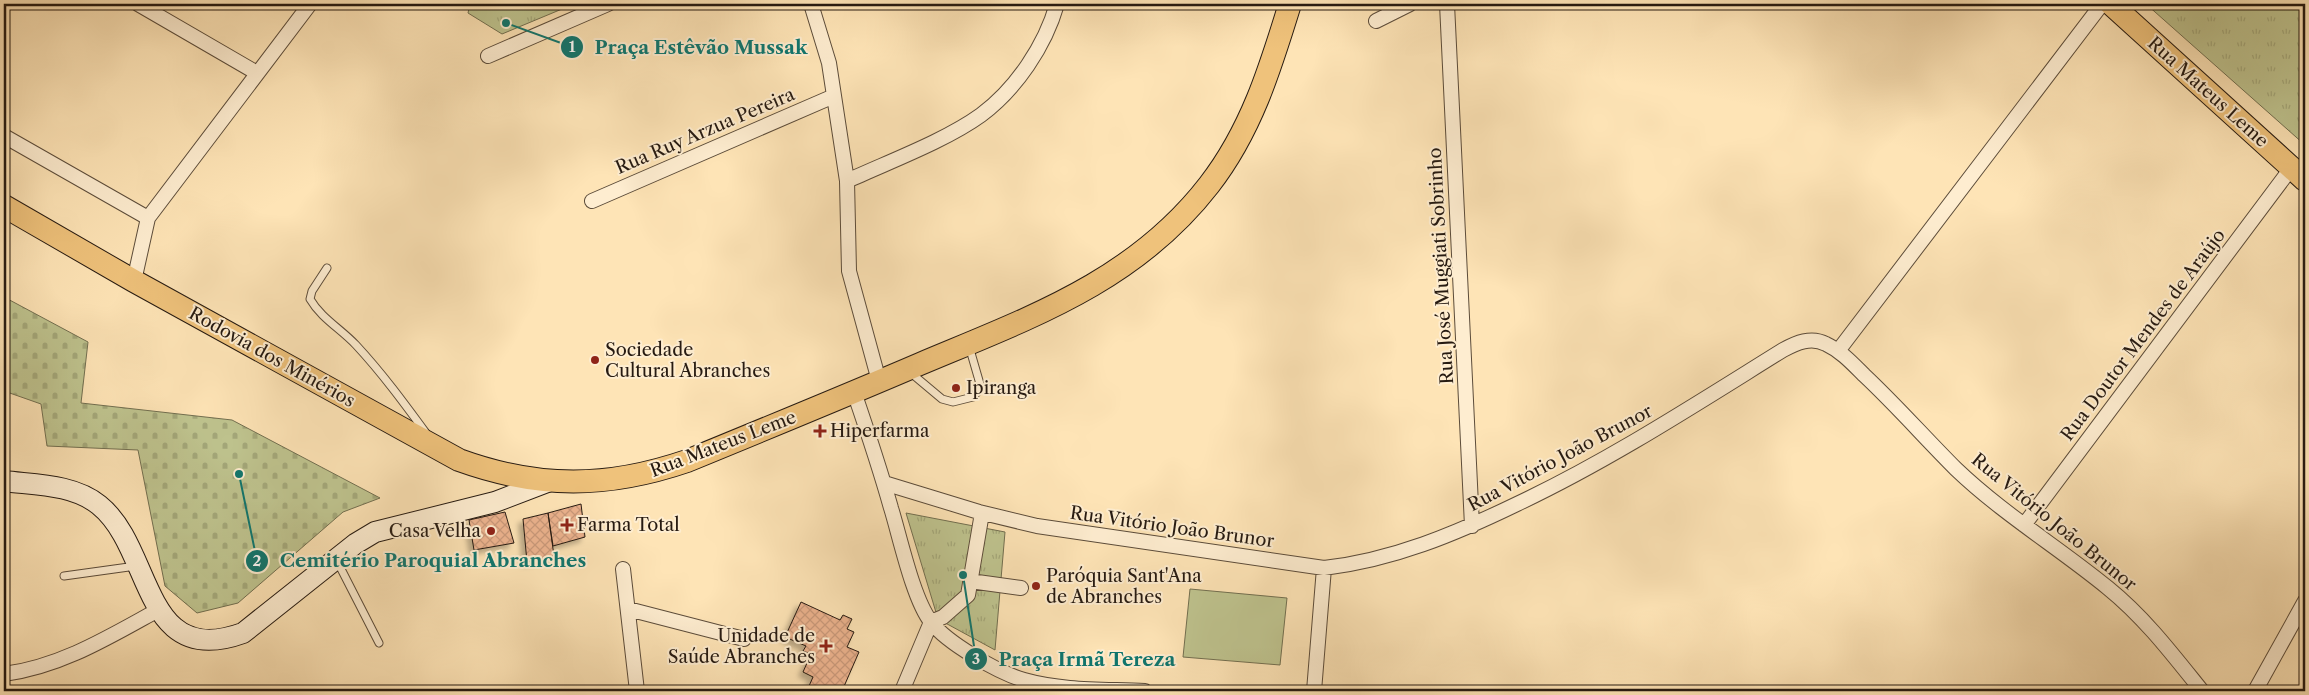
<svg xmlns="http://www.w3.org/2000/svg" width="2309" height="695" font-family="'Libre Caslon Text',serif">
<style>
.cemetery{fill:url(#cemetery-stones);stroke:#726f50}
.park{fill:url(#park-tufts);stroke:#726f50}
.pitch{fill:#bfc48f;stroke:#726f50}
.building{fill:url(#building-cross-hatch);stroke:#261a11;filter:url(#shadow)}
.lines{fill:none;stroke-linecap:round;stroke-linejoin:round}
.lane-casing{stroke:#5c4c3a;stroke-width:9}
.street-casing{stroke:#5c4c3a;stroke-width:16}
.secondary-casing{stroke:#261a11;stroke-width:22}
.primary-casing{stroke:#261a11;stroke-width:24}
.lane{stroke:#feedd0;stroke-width:7}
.street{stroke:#feedd0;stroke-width:14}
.secondary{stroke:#feedd0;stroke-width:20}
.primary{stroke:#efc27b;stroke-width:22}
.poi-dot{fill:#8f2418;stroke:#feedd0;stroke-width:2}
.labels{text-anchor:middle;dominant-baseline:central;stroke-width:4;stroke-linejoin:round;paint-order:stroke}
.street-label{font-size:18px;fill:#261a11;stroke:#feedd0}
.poi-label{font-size:18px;fill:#261a11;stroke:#feedd0;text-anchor:start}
.leader{fill:none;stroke:#0f766e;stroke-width:2}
.callout-dot{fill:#0f766e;stroke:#feedd0;stroke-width:2}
.mark-label{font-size:15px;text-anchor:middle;font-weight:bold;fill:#fff}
.callout-label{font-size:19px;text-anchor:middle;font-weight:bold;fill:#0f766e;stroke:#feedd0;stroke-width:4;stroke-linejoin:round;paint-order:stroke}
</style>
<defs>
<pattern id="cemetery-stones" width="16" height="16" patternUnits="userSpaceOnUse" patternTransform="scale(1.25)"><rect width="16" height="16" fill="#bfc48f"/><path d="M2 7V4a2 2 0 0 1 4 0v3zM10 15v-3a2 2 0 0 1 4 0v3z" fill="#a4a87a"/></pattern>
<pattern id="park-tufts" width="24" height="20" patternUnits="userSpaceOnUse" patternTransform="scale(1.25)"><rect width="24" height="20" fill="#bfc48f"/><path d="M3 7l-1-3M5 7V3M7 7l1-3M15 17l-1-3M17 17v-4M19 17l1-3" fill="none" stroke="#a4a87a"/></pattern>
<pattern id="building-cross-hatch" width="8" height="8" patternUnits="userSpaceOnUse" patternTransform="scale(1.25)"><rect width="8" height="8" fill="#ebb28d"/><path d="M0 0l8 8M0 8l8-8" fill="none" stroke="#c99879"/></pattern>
<filter id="shadow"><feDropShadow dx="-4.5" dy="4.5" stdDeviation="2.5" flood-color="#0004"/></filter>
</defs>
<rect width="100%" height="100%" fill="#fee4b6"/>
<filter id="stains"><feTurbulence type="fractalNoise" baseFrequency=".004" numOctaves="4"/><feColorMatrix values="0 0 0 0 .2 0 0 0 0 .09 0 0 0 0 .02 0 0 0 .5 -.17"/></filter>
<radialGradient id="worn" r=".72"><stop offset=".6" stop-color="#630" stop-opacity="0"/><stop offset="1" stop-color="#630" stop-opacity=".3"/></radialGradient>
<path class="cemetery" d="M4 297 88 342 81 403 232 420 380 498 343 512 238 603 197 613 165 586 138 450 47 446 41 404 4 391Z"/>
<path class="park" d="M470 4H574L502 34 468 13Z
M2146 4H2305V145Z
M906 513 1005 532 995 650 938 619Z"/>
<path class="pitch" d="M1190 589 1287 598 1280 665 1183 657Z"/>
<path class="building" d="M581 504 585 537 553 546 548 513Z
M505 512 514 543 474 550 469 520Z
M548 513 554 556 527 562 523 519Z
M801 602 840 620 843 615 852 619 847 629 854 632 847 647 859 652 842 691H820L809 686 813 677 803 672 811 654 803 651 806 646 785 637Z"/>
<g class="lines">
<g class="lane-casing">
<path id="lane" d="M327 268 312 291 310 299C321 318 341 329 356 345 382 373 404 403 426 433
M911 373 942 399 953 402 973 397 979 390 980 384 969 346
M337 561 379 643
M64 576 136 566"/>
</g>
<g class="street-casing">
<path id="street" d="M138 4 257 73
M811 4 829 63 847 181 849 271 879 381
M1447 4 1472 526
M1376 21 1410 4
M488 56 608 4
M4 136 148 218
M847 181C888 162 945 141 981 115 1016 89 1045 46 1057 4
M592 201 834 96
M134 281 148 218 310 4
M1838 351 2102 4
M854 392C867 430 880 469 891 508 900 537 913 599 931 622 947 643 999 673 1024 680 1063 691 1105 689 1145 691
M884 483 979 512 1037 526 1324 568C1393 560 1455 534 1517 504 1610 460 1696 404 1783 350 1796 343 1811 336 1826 344 1841 351 1852 363 1864 375 1896 405 1925 438 1956 469 2003 514 2058 547 2108 588 2145 618 2173 655 2202 691
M2024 525 2292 167
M623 569 637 691
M970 581 1021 588
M628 609 744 639
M931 622 943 617 968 595 982 513
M4 674C60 667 109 637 158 610
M902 691 931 622
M1314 691 1324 568
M2255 691 2305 601"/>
</g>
<g class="secondary-casing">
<path id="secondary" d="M4 481C35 485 73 484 99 505 154 549 141 670 243 633L355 544 375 532 495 502 550 481"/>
</g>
<g class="primary-casing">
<path id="primary" d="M2111 4 2305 180
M4 206 134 281 459 460C539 489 608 488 687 461 765 429 843 397 920 364 1029 318 1134 282 1209 185 1251 131 1270 69 1290 4"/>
</g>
<use href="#lane" class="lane"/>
<use href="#street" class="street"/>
<use href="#secondary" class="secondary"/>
<use href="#primary" class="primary"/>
</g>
<g class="poi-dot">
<circle cx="595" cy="360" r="5"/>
<circle cx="956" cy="388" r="5"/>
<path d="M817.5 423.5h5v5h5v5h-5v5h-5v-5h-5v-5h5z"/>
<path d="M564.5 517.5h5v5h5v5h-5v5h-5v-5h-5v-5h5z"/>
<circle cx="491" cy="531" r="5"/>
<circle cx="1036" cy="586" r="5"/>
<path d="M823.5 638.5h5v5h5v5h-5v5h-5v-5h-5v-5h5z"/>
</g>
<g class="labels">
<g class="street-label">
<text transform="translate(2208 92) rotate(42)">Rua Mateus Leme</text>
<text transform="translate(705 131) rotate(-23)">Rua Ruy Arzua Pereira</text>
<text transform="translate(1441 266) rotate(-93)">Rua José Muggiati Sobrinho</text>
<text transform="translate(2143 335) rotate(-53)">Rua Doutor Mendes de Araújo</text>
<text transform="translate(272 357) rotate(29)">Rodovia dos Minérios</text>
<text transform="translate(723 444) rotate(-21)">Rua Mateus Leme</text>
<text transform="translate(1560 458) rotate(-28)">Rua Vitório João Brunor</text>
<text transform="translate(2054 522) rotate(39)">Rua Vitório João Brunor</text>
<text transform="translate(1172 527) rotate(8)">Rua Vitório João Brunor</text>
</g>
<g class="poi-label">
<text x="605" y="350">Sociedade<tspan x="605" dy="21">Cultural Abranches</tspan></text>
<text x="966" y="388">Ipiranga</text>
<text x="830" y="431">Hiperfarma</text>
<text x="577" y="525">Farma Total</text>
<text x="481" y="531" text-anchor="end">Casa Velha</text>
<text x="1046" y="576">Paróquia Sant'Ana<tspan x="1046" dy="21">de Abranches</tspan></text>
<text x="815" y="636" text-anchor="end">Unidade de<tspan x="815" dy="21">Saúde Abranches</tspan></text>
</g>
</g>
<path class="leader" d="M506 23L572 47M239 474L257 561M963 575L976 659"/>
<g class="callout-dot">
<circle cx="506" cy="23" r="5"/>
<circle cx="239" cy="474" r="5"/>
<circle cx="963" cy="575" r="5"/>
<circle cx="572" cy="47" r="12"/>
<circle cx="257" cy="561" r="12"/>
<circle cx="976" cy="659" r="12"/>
</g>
<g class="mark-label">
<text x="572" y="52">1</text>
<text x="257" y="566">2</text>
<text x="976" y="664">3</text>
</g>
<g class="callout-label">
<text x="701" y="54">Praça Estêvão Mussak</text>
<text x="433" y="567">Cemitério Paroquial Abranches</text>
<text x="1087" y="666">Praça Irmã Tereza</text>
</g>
<rect width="2309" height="695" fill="none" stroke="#fee4b6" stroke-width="20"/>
<rect x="5" y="5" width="2299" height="685" fill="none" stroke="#261a11" stroke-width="2.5"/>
<rect x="10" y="10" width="2289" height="675" fill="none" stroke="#261a11"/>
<rect width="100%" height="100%" filter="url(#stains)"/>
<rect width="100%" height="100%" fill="url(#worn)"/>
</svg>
